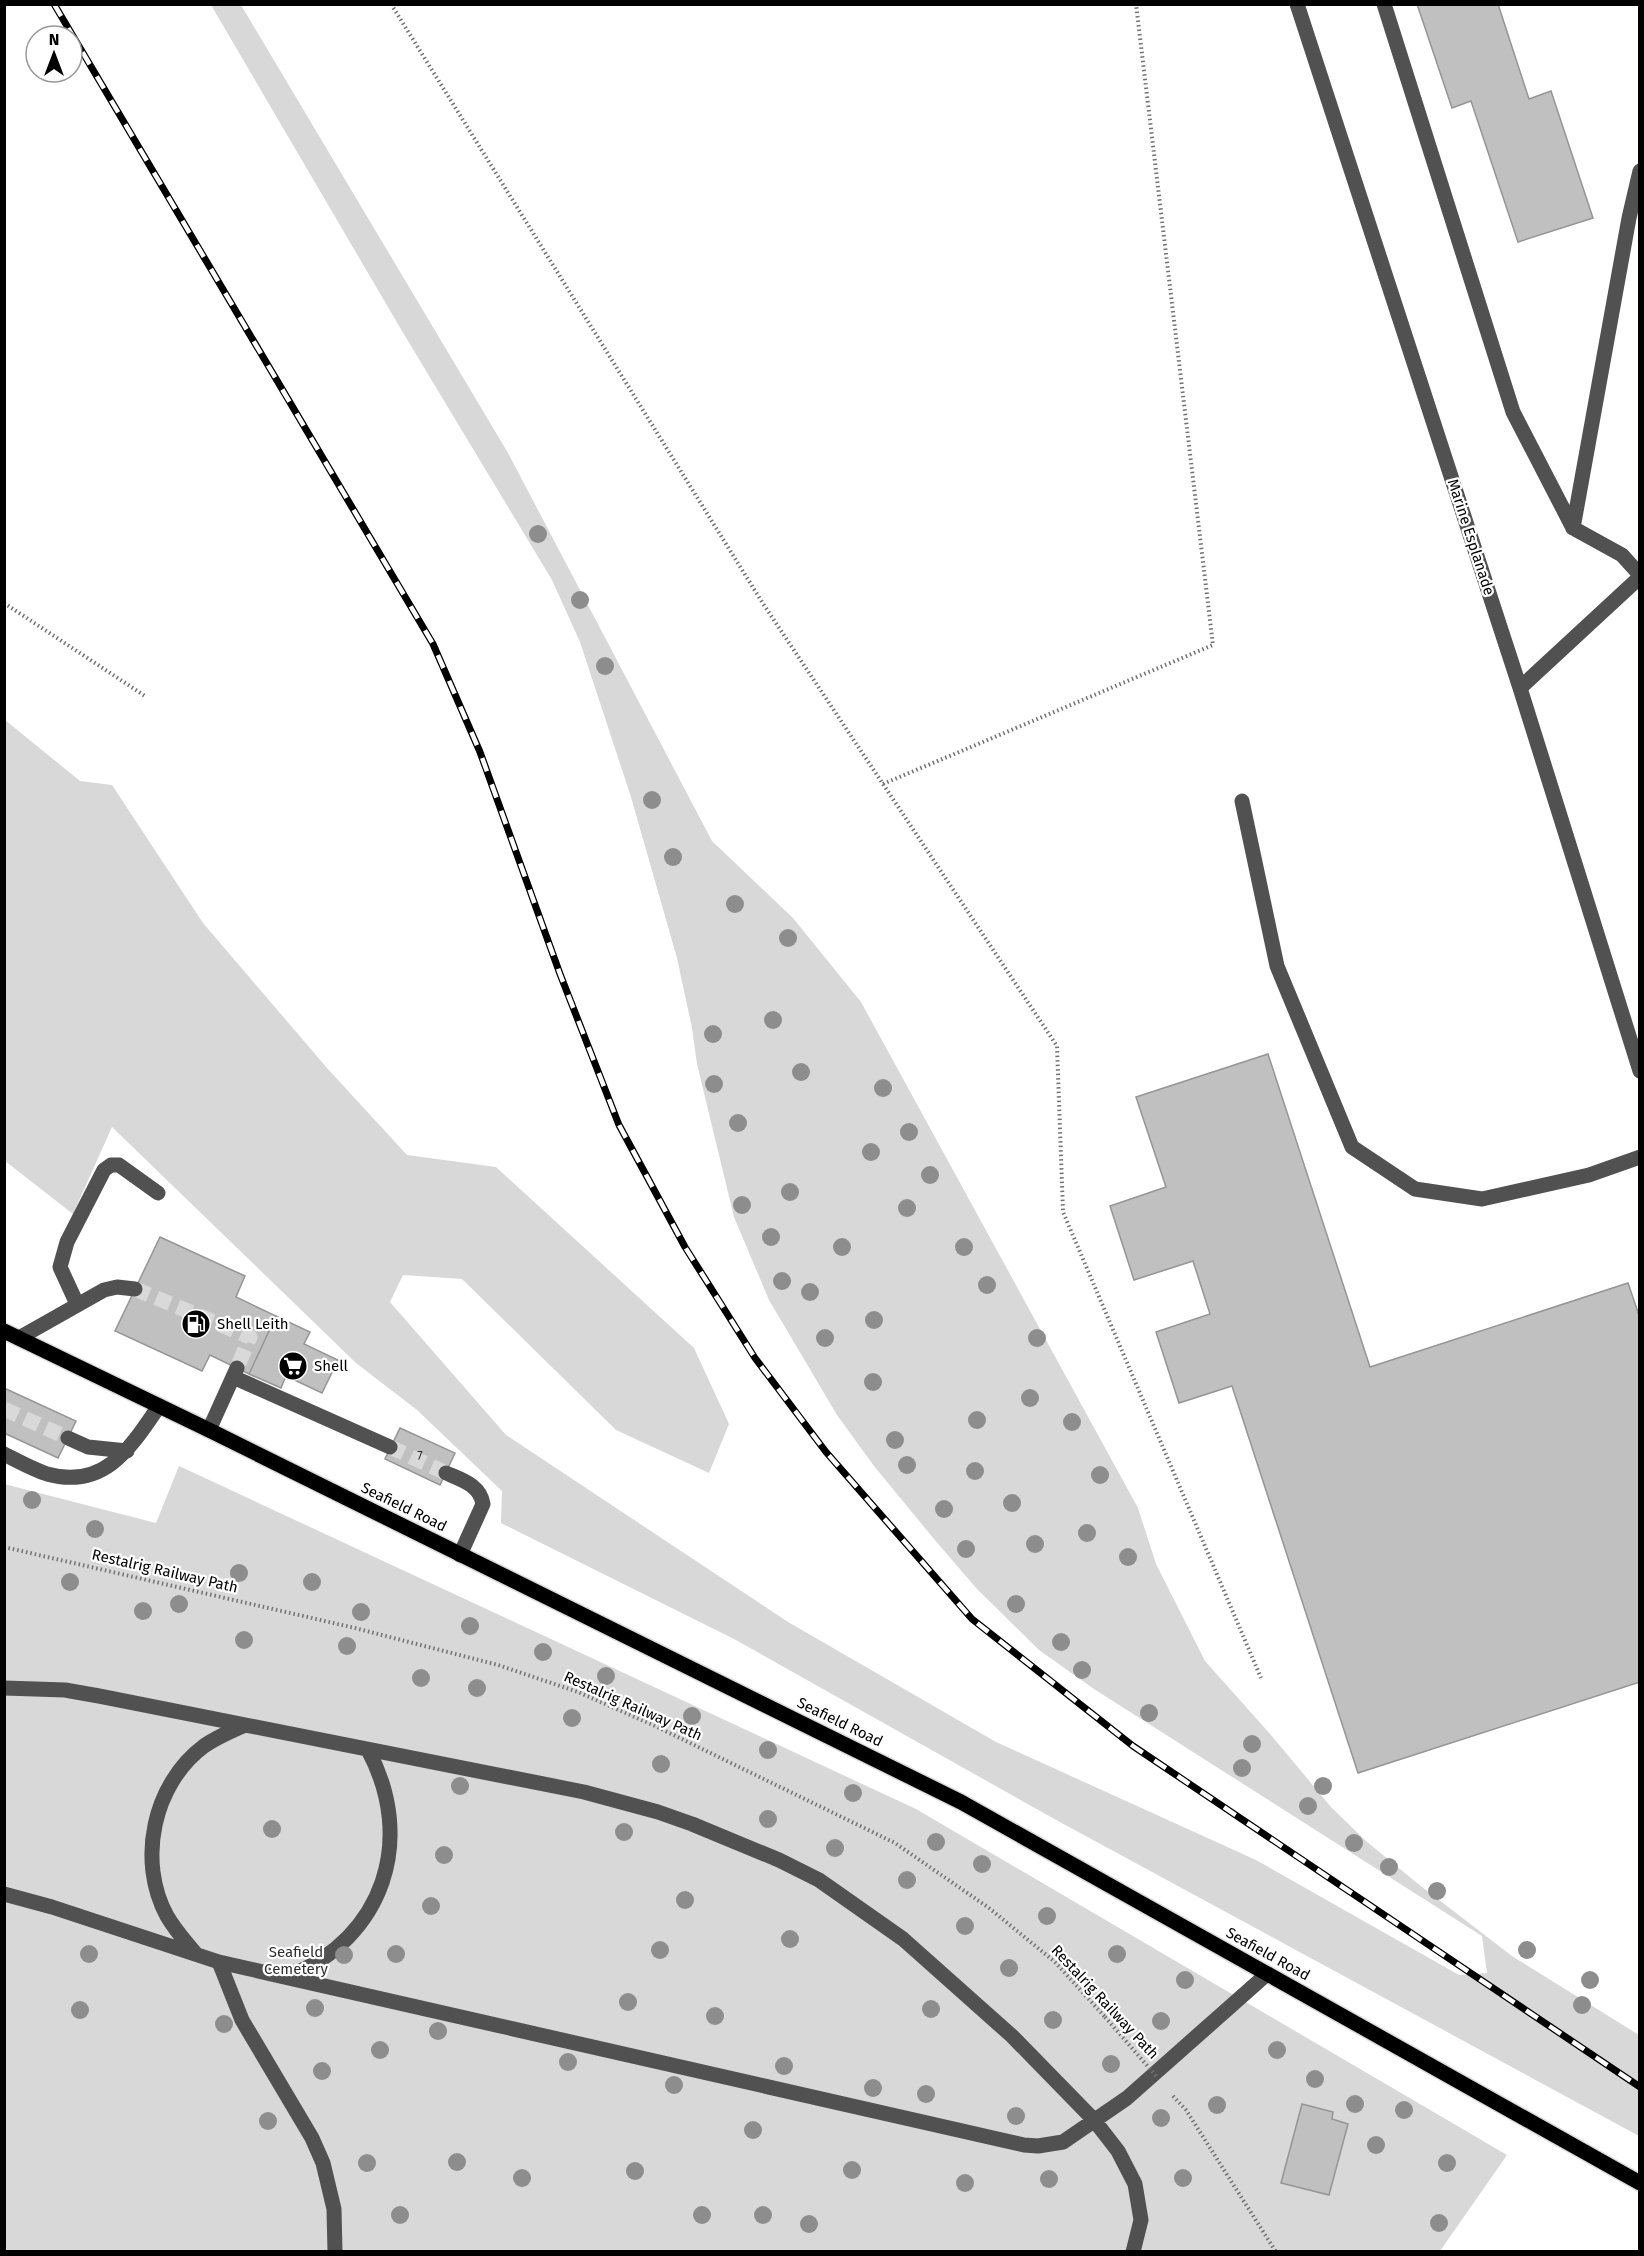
<svg xmlns="http://www.w3.org/2000/svg" width="1644" height="2256" font-family="'Fira Sans',sans-serif">
<style>
.green{fill:#d8d8d8}
.building{fill:#c0c0c0;stroke:#959595;stroke-width:1.5}
.lines{fill:none;stroke-linecap:round;stroke-linejoin:round}
.minor-tunnel{stroke:#d9d9d9;stroke-width:15;stroke-dasharray:15 8;stroke-linecap:butt}
.major-casing{stroke:#dbdbdb;stroke-width:18}
.path{stroke:#737373;stroke-width:4;stroke-dasharray:1.5 3;stroke-linecap:butt}
.minor{stroke:#515151;stroke-width:15}
.major{stroke:#000;stroke-width:15}
.rail-casing{stroke:#000;stroke-width:7}
.rail{stroke:#fff;stroke-width:4.5;stroke-dasharray:14;stroke-linecap:butt}
.path-bridge{stroke:#737373;stroke-width:4;stroke-dasharray:1.5 3;stroke-linecap:butt}
.tree{fill:#8d8d8d}
.labels{text-anchor:middle;dominant-baseline:central;stroke-width:4.5;stroke-linejoin:round;paint-order:stroke}
.number-label{font-size:12px;fill:#303030}
.street-label{font-size:15px;fill:#000;stroke:#fff}
.poi-label{font-size:15px;fill:#000;stroke:#fff;text-anchor:start}
.park-label{font-size:15px;fill:#2f2f2f;stroke:#fff}
</style>
<rect width="100%" height="100%" fill="#fff"/>
<path class="green" d="M211 5H241L508 453 712 841 793 918 861 1002 1138 1508 1156 1564 1205 1661 1271 1735 1331 1807 1366 1841 1417 1883 1512 1956 1639 2035V2136L1058 1821 734 1639 501 1523 502 1491 417 1410 356 1363 112 1127 73 1214 5 1161V720L80 781 112 785 203 923 327 1068 407 1155 496 1167 694 1348 729 1424 709 1473 616 1430 462 1279 403 1275 390 1302 506 1435 788 1622 996 1742 1256 1860 1459 1975 1487 1973 1482 1936 1094 1689 1039 1650 977 1589 934 1539 874 1466 837 1415 769 1300 734 1217 697 1064 692 1028 677 958 631 797 580 642 552 580 402 331Z
M179 1466 916 1809 1507 2155 1440 2251H5L4 1484 156 1523Z"/>
<path class="building" d="M1417 4H1498L1529 99 1551 91 1593 218 1518 242 1471 101 1452 108Z
M1268 1054 1370 1367 1628 1283 1640 1318V1682L1358 1773 1232 1386 1179 1403 1156 1332 1210 1314 1193 1261 1134 1280 1110 1206 1166 1187 1136 1097Z
M160 1237 245 1276 236 1297 276 1316 249 1374 210 1355 202 1371 115 1331Z
M276 1316 310 1332 304 1344 338 1360 322 1393 286 1376 281 1388 249 1374Z
M4 1388 76 1421 58 1458 4 1433Z
M400 1428 455 1453 440 1485 385 1459Z
M1302 2104 1333 2112 1332 2119 1348 2124 1329 2195 1281 2183Z"/>
<g class="lines">
<path class="minor-tunnel" d="M135 1289 250 1337 237 1368
M4 1409 68 1438
M390 1447 446 1473"/>
<g class="major-casing">
<path id="major" d="M4 1331 209 1430 961 1802 1640 2183"/>
</g>
<path class="path" d="M391 4 762 602 1057 1046 1063 1212 1261 1678
M4 603 145 696
M883 784 1213 645 1136 4
M4 1547 355 1628 498 1665 578 1692 653 1725 895 1843 989 1908 1055 1962 1105 2017
M1173 2096 1186 2110 1276 2252"/>
<path class="minor" d="M1297 4 1520 688 1640 1071
M1384 4 1513 412 1573 528
M1640 171 1629 218 1573 528 1622 555 1640 575
M1520 688 1640 577
M1242 801 1277 966 1352 1147 1415 1189 1482 1199 1589 1175 1640 1157
M77 1304 60 1267 67 1242 104 1170 111 1165H119L158 1193
M19 1338 104 1290 117 1287 135 1289
M233 1377 390 1447
M209 1430 237 1368
M68 1438 88 1447 127 1451
M4 1454C18 1461 32 1469 47 1474 105 1490 131 1447 159 1406
M446 1473C462 1480 480 1485 483 1504L460 1555
M4 1688 65 1690 99 1696 584 1792 658 1812 692 1824 779 1860 819 1880 903 1939 1012 2036 1094 2120 1118 2151 1135 2184 1141 2220 1133 2252
M4 1894 52 1907 219 1962 1024 2145 1038 2146 1063 2142 1127 2098 1267 1974
M195 1953C185 1941 175 1930 167 1916 137 1861 153 1784 204 1746 217 1737 231 1731 245 1725
M219 1962 242 2020 312 2138 323 2163 334 2209 335 2252
M289 1976C384 1938 416 1839 368 1750"/>
<use href="#major" class="major"/>
<g class="rail-casing">
<path id="rail" d="M54 4 433 644 480 752 560 974 619 1125 685 1247 755 1358 826 1452 972 1619 1133 1746 1640 2087"/>
</g>
<use href="#rail" class="rail"/>
<path class="path-bridge" d="M1105 2017 1157 2077"/>
</g>
<g class="tree">
<circle cx="538" cy="534" r="9"/>
<circle cx="580" cy="600" r="9"/>
<circle cx="605" cy="666" r="9"/>
<circle cx="652" cy="800" r="9"/>
<circle cx="673" cy="857" r="9"/>
<circle cx="735" cy="904" r="9"/>
<circle cx="788" cy="938" r="9"/>
<circle cx="773" cy="1020" r="9"/>
<circle cx="713" cy="1034" r="9"/>
<circle cx="801" cy="1072" r="9"/>
<circle cx="714" cy="1084" r="9"/>
<circle cx="883" cy="1088" r="9"/>
<circle cx="738" cy="1123" r="9"/>
<circle cx="909" cy="1132" r="9"/>
<circle cx="871" cy="1152" r="9"/>
<circle cx="930" cy="1175" r="9"/>
<circle cx="790" cy="1192" r="9"/>
<circle cx="742" cy="1205" r="9"/>
<circle cx="907" cy="1208" r="9"/>
<circle cx="771" cy="1237" r="9"/>
<circle cx="842" cy="1247" r="9"/>
<circle cx="964" cy="1247" r="9"/>
<circle cx="782" cy="1281" r="9"/>
<circle cx="987" cy="1285" r="9"/>
<circle cx="810" cy="1292" r="9"/>
<circle cx="874" cy="1320" r="9"/>
<circle cx="825" cy="1338" r="9"/>
<circle cx="1037" cy="1338" r="9"/>
<circle cx="873" cy="1382" r="9"/>
<circle cx="1030" cy="1398" r="9"/>
<circle cx="977" cy="1420" r="9"/>
<circle cx="1072" cy="1422" r="9"/>
<circle cx="895" cy="1440" r="9"/>
<circle cx="907" cy="1465" r="9"/>
<circle cx="975" cy="1471" r="9"/>
<circle cx="1100" cy="1475" r="9"/>
<circle cx="32" cy="1500" r="9"/>
<circle cx="1012" cy="1503" r="9"/>
<circle cx="944" cy="1509" r="9"/>
<circle cx="95" cy="1529" r="9"/>
<circle cx="1087" cy="1533" r="9"/>
<circle cx="1035" cy="1544" r="9"/>
<circle cx="966" cy="1549" r="9"/>
<circle cx="1128" cy="1557" r="9"/>
<circle cx="239" cy="1573" r="9"/>
<circle cx="70" cy="1582" r="9"/>
<circle cx="312" cy="1582" r="9"/>
<circle cx="179" cy="1604" r="9"/>
<circle cx="1016" cy="1604" r="9"/>
<circle cx="143" cy="1611" r="9"/>
<circle cx="361" cy="1612" r="9"/>
<circle cx="470" cy="1626" r="9"/>
<circle cx="244" cy="1640" r="9"/>
<circle cx="1061" cy="1642" r="9"/>
<circle cx="347" cy="1646" r="9"/>
<circle cx="543" cy="1652" r="9"/>
<circle cx="1082" cy="1670" r="9"/>
<circle cx="606" cy="1676" r="9"/>
<circle cx="421" cy="1678" r="9"/>
<circle cx="477" cy="1688" r="9"/>
<circle cx="1149" cy="1713" r="9"/>
<circle cx="692" cy="1716" r="9"/>
<circle cx="572" cy="1718" r="9"/>
<circle cx="1252" cy="1744" r="9"/>
<circle cx="768" cy="1750" r="9"/>
<circle cx="661" cy="1764" r="9"/>
<circle cx="1242" cy="1768" r="9"/>
<circle cx="460" cy="1786" r="9"/>
<circle cx="1323" cy="1786" r="9"/>
<circle cx="853" cy="1793" r="9"/>
<circle cx="1308" cy="1806" r="9"/>
<circle cx="768" cy="1819" r="9"/>
<circle cx="272" cy="1829" r="9"/>
<circle cx="624" cy="1832" r="9"/>
<circle cx="936" cy="1842" r="9"/>
<circle cx="1354" cy="1843" r="9"/>
<circle cx="835" cy="1848" r="9"/>
<circle cx="444" cy="1855" r="9"/>
<circle cx="982" cy="1864" r="9"/>
<circle cx="1389" cy="1867" r="9"/>
<circle cx="907" cy="1880" r="9"/>
<circle cx="1437" cy="1891" r="9"/>
<circle cx="685" cy="1900" r="9"/>
<circle cx="431" cy="1906" r="9"/>
<circle cx="1047" cy="1916" r="9"/>
<circle cx="965" cy="1926" r="9"/>
<circle cx="790" cy="1939" r="9"/>
<circle cx="660" cy="1950" r="9"/>
<circle cx="1527" cy="1950" r="9"/>
<circle cx="89" cy="1954" r="9"/>
<circle cx="396" cy="1954" r="9"/>
<circle cx="1117" cy="1954" r="9"/>
<circle cx="344" cy="1955" r="9"/>
<circle cx="1009" cy="1968" r="9"/>
<circle cx="1185" cy="1980" r="9"/>
<circle cx="1590" cy="1980" r="9"/>
<circle cx="628" cy="2002" r="9"/>
<circle cx="1582" cy="2005" r="9"/>
<circle cx="315" cy="2008" r="9"/>
<circle cx="931" cy="2009" r="9"/>
<circle cx="80" cy="2010" r="9"/>
<circle cx="715" cy="2016" r="9"/>
<circle cx="1053" cy="2020" r="9"/>
<circle cx="1161" cy="2021" r="9"/>
<circle cx="224" cy="2024" r="9"/>
<circle cx="438" cy="2031" r="9"/>
<circle cx="380" cy="2050" r="9"/>
<circle cx="1277" cy="2050" r="9"/>
<circle cx="568" cy="2062" r="9"/>
<circle cx="1111" cy="2064" r="9"/>
<circle cx="784" cy="2066" r="9"/>
<circle cx="322" cy="2071" r="9"/>
<circle cx="1315" cy="2079" r="9"/>
<circle cx="674" cy="2085" r="9"/>
<circle cx="873" cy="2088" r="9"/>
<circle cx="926" cy="2094" r="9"/>
<circle cx="1355" cy="2104" r="9"/>
<circle cx="1217" cy="2105" r="9"/>
<circle cx="1404" cy="2110" r="9"/>
<circle cx="1016" cy="2116" r="9"/>
<circle cx="1161" cy="2118" r="9"/>
<circle cx="268" cy="2121" r="9"/>
<circle cx="753" cy="2130" r="9"/>
<circle cx="1376" cy="2145" r="9"/>
<circle cx="457" cy="2162" r="9"/>
<circle cx="367" cy="2163" r="9"/>
<circle cx="1447" cy="2163" r="9"/>
<circle cx="852" cy="2170" r="9"/>
<circle cx="635" cy="2171" r="9"/>
<circle cx="522" cy="2178" r="9"/>
<circle cx="1183" cy="2178" r="9"/>
<circle cx="1049" cy="2179" r="9"/>
<circle cx="965" cy="2183" r="9"/>
<circle cx="400" cy="2215" r="9"/>
<circle cx="702" cy="2215" r="9"/>
<circle cx="763" cy="2215" r="9"/>
<circle cx="1439" cy="2223" r="9"/>
<circle cx="809" cy="2224" r="9"/>
</g>
<defs>
<g id="fuel-disc" transform="scale(1.5)"><circle r="9.5" fill="#000" stroke="#fff"/><path d="M-5.5-6h7V0h2V4h1.3V-2.5L3-4.5l.8-.8L6-3V5H2.5V1h-1V6h-7ZM-4.2-4.7v3.2H.2V-4.7Z" fill="#fff"/></g>
<g id="supermarket-disc" transform="scale(1.5)"><circle r="9.5" fill="#000" stroke="#fff"/><path d="M-6-5.5h2.5l.6 2H6L4.5 2H-2.5L-4.4-4H-6ZM-1.5 3.2a1.3 1.3 0 1 0 .1 0ZM3 3.2a1.3 1.3 0 1 0 .1 0Z" fill="#fff"/></g>
</defs>
<g fill-rule="evenodd">
<use href="#fuel-disc" x="196" y="1324"/>
<use href="#supermarket-disc" x="293" y="1366"/>
</g>
<g class="labels">
<g class="number-label">
<text x="420" y="1456">7</text>
</g>
<g class="street-label">
<text transform="translate(1471 537) rotate(72)">Marine Esplanade</text>
<text transform="translate(404 1507) rotate(26)">Seafield Road</text>
<text transform="translate(165 1571) rotate(13)">Restalrig Railway Path</text>
<text transform="translate(633 1706) rotate(24)">Restalrig Railway Path</text>
<text transform="translate(840 1722) rotate(26)">Seafield Road</text>
<text transform="translate(1268 1954) rotate(29)">Seafield Road</text>
<text transform="translate(1105 2002) rotate(47)">Restalrig Railway Path</text>
</g>
<g class="poi-label">
<text x="217" y="1324">Shell Leith</text>
<text x="314" y="1366">Shell</text>
</g>
<g class="park-label">
<text x="296" y="1952">Seafield<tspan x="296" dy="17">Cemetery</tspan></text>
</g>
</g>
<rect width="1644" height="2256" fill="none" stroke="#000000" stroke-width="12"/>
<g transform="translate(54 54)"><circle r="28" fill="#ffffff" stroke="#999999" stroke-width="1.5"/>
<path d="M0-4.5L10 22L0 15L-10 22Z" fill="#000000"/>
<text y="-9" font-size="16" font-weight="bold" text-anchor="middle" fill="#000000">N</text>
</g>
</svg>
